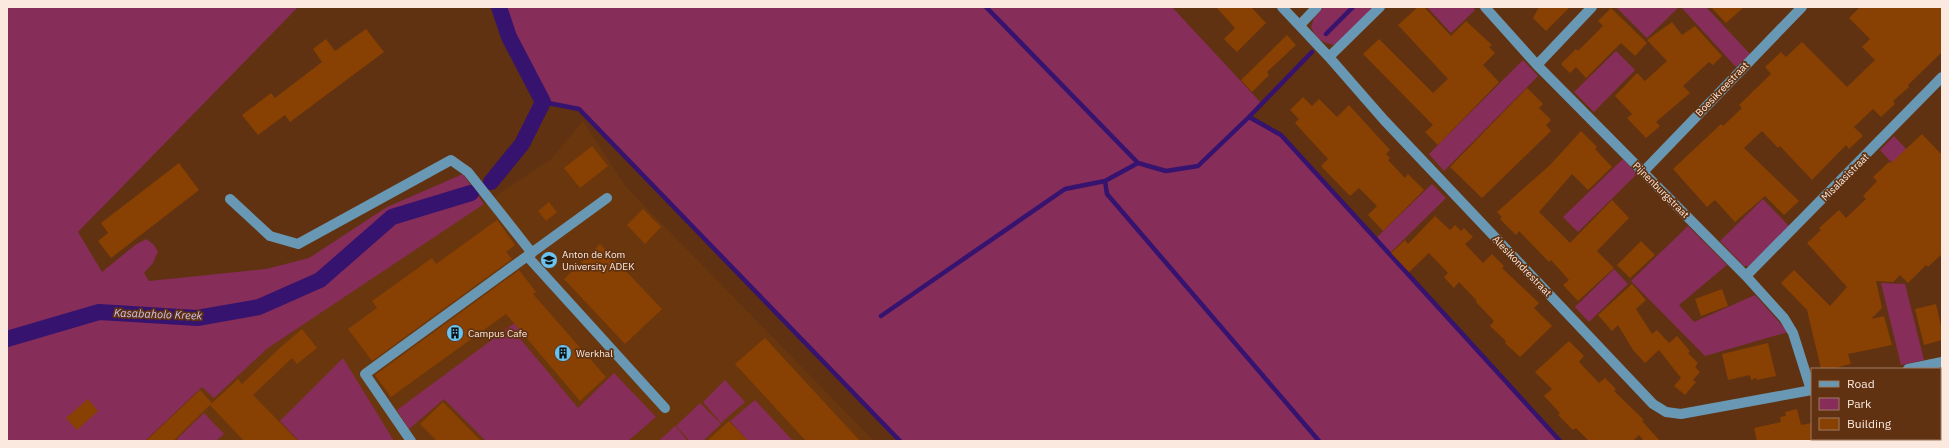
<svg xmlns="http://www.w3.org/2000/svg" width="1949" height="448" font-family="'IBM Plex Sans',sans-serif">
<style>
.built{fill:#6a360e}
.green{fill:#862d5a}
.lines{fill:none;stroke-linecap:round;stroke-linejoin:round}
.stream{stroke:#35136f;stroke-width:4.5}
.canal{stroke:#35136f;stroke-width:16}
.building{fill:#884102}
.minor{stroke:#6898b3;stroke-width:10}
.labels{text-anchor:middle;dominant-baseline:central;stroke-width:3.5;stroke-linejoin:round;paint-order:stroke}
.street-label{font-size:10px;fill:#fbe9df;stroke:#603211}
.poi-label{font-size:10px;fill:#fbe9df;stroke:#603211;text-anchor:start}
.water-label{font-size:11px;font-style:italic;fill:#cdc4f7;stroke:#603211}
</style>
<rect width="100%" height="100%" fill="#603211"/>
<path class="built" d="M583 121 626 187 874 441H145L203 386 214 398 268 348 551 159Z"/>
<path class="green" d="M7 7H298L78 232 102 272 135 245 146 239 153 244 158 251 153 263 144 273 149 281 266 269 309 258 387 207 463 174 484 204 268 348 214 398 202 387 145 441H7Z
M499 7H1172L1262 104 1250 117 1281 135 1375 239 1432 184 1446 198 1389 254 1560 441H900L579 109 543 102 509 37Z
M1324 7H1375L1334 45C1323 43 1315 38 1311 27L1314 18Z
M1427 7H1473L1475 10 1451 33Z
M1616 7H1678V8L1647 38Z
M1681 7H1706L1750 54 1736 67Z
M1616 51 1635 70 1594 112 1574 92Z
M1523 60 1538 76 1444 171 1429 154Z
M1894 136 1942 187 1927 201 1880 150Z
M1623 159 1637 174 1578 232 1563 217Z
M1763 199 1790 227 1749 266H1744L1720 241Z
M1688 226 1727 265 1679 305 1694 322 1755 295 1788 332 1705 356 1631 281Z
M1614 269 1628 284 1589 322 1575 307Z
M1881 283 1905 284 1924 360 1901 365Z
M541 307 517 335 578 408 614 373 656 417 628 441H486L444 399 409 429 397 410 535 308Z
M343 358 394 441H299L280 421Z
M725 380 745 402 721 423 703 402Z
M755 400 793 441H748L730 421Z
M700 403 721 424 703 441H690L676 426Z
M204 413 224 434 216 441H179L177 439Z
M675 426 688 441H659Z"/>
<g class="lines">
<path class="stream" d="M986 7 1138 163 1166 171 1198 166 1249 117 1312 52
M1326 34 1353 7
M543 102 579 109 900 441
M1249 117 1281 135 1560 441
M1138 163 1105 181 1107 194 1319 441
M881 316 1065 189 1105 181"/>
<path class="canal" d="M491 182 522 144 543 102 509 37 499 7
M7 339 99 312 197 318 259 307 320 280 392 217 471 193"/>
</g>
<path class="building" d="M1216 7H1251L1266 23 1237 52 1224 39 1235 28Z
M1418 7H1424L1451 36 1466 21 1492 45 1489 47 1495 53 1483 65 1499 82 1438 145 1425 132 1433 125 1363 54 1379 39 1433 93 1448 79 1398 25Z
M1539 7H1570L1546 31 1533 18Z
M1711 7H1744L1726 23Z
M1860 7H1942V52L1908 85 1909 87 1893 101 1895 104 1881 117 1873 109 1854 127 1863 136 1849 149 1846 145 1812 180 1780 146 1778 148 1762 131 1744 148 1799 201 1784 215 1765 196 1735 222 1715 200 1707 207 1673 169 1721 124 1723 126 1742 108 1739 105 1771 74 1765 67 1781 52 1786 57 1802 42 1847 87 1875 60 1862 47 1870 39 1849 18Z
M1611 8 1647 43 1635 56 1621 43 1586 78 1576 67 1570 73 1561 64 1576 49 1578 51 1603 26 1598 21Z
M1672 22 1682 35 1695 26 1722 56 1713 65 1709 62 1683 86 1690 93 1656 122 1660 126 1646 138 1627 118 1632 114 1615 96 1637 73 1645 81 1667 61 1647 40Z
M366 29 384 52 290 122 285 115 258 135 242 115 271 93 275 98 322 62 313 49 326 39 335 51Z
M1287 35 1296 45 1267 72 1269 75 1252 92 1241 80Z
M1527 88 1543 104 1539 108 1551 120 1546 125 1551 131 1482 198 1450 167Z
M1303 97 1312 106 1319 99 1337 117 1349 105 1390 150 1386 154 1390 158 1388 160 1405 178 1408 174 1424 190 1383 231 1368 215 1377 206 1359 188 1350 196 1321 166 1328 159 1295 123 1299 119 1290 110Z
M1581 131 1597 147 1595 149 1612 167 1588 190 1572 174 1539 212 1570 243 1612 200 1629 218 1597 251 1614 268 1578 301 1563 285 1569 280 1551 260 1549 262 1519 231 1516 235 1500 219 1502 217 1497 212 1550 165Z
M1922 134 1942 155V254L1928 267 1926 265 1908 283 1900 275 1893 282 1876 281 1882 308 1871 319 1884 316 1892 345 1848 354 1851 364 1831 369H1821L1807 310 1781 283 1794 270 1830 306 1847 287 1807 243 1821 230 1819 228 1839 210 1846 218 1866 199 1863 196 1877 181 1873 177 1889 162 1891 163Z
M592 146 608 166 580 188 564 168Z
M179 163 199 190 111 258 98 241 108 233 101 223Z
M549 202 557 212 546 221 538 211Z
M643 209 661 227 645 244 627 225Z
M1435 216 1450 230 1455 225 1461 231 1464 228 1473 237 1465 244 1483 263 1492 254 1504 266 1502 268 1539 303 1534 308 1552 326 1520 357 1505 343 1506 341 1490 326 1494 321 1476 302 1477 301 1459 282 1454 288 1444 277 1448 273 1429 253 1409 272 1391 253 1405 240 1408 244Z
M497 220 515 245 506 252 512 259 372 361 348 329 377 308 372 301 432 258 436 264Z
M1641 241 1655 255 1630 278 1617 265Z
M600 244 662 309 625 344 564 279Z
M519 270 536 292 533 294 606 377 580 401 506 314 391 397 375 375Z
M1632 284 1646 300 1636 309 1652 334 1657 330 1669 343 1677 336 1690 351 1688 353 1698 363 1695 367 1700 372 1693 380 1696 382 1685 395 1674 386 1681 378 1659 350 1645 363 1633 350 1618 325 1612 331 1598 315Z
M1722 289 1728 306 1701 316 1695 299Z
M1936 304 1942 330V340L1924 345 1915 309Z
M302 329 317 348 297 364 292 358 253 395 298 441H244L210 405 238 379 242 384 282 346Z
M765 338 860 441H806L735 364Z
M1569 341 1584 356 1579 362 1599 383 1605 378 1616 389 1614 391 1644 420 1642 421 1660 441H1644L1639 435 1633 441H1589L1576 428 1573 430 1558 415 1560 413 1544 396 1552 389 1535 372Z
M1768 343 1776 376 1757 380 1756 378 1751 380 1750 375 1728 380 1722 354Z
M200 390 212 403 173 441H146Z
M88 399 98 411 77 430 66 418Z
M443 402 481 441H437L420 424Z
M1797 409 1801 425 1812 423V441H1757L1754 428 1781 422 1780 417 1786 416 1785 412Z
M729 421 748 441H707Z"/>
<g class="lines">
<path class="minor" d="M1282 7 1329 57 1384 120 1653 404 1666 412 1681 414 1812 390
M1485 7 1537 65 1746 276 1784 318 1793 333 1811 390
M1300 25 1317 7
M1329 57 1380 7
M1537 65 1592 7
M1643 172 1802 7
M230 199 270 236 298 244 451 160 468 172 532 253
M527 256 665 408
M1746 276 1942 77
M1908 369 1942 362
M411 441 365 374 607 198"/>
</g>
<defs>
<g id="university-disc" transform="scale(0.9)"><circle r="9.5" fill="#69c3f1" stroke="#603211"/><path d="M0-5L7-2L0 1L-7-2ZM-4 1L0 2.5L4 1V4Q0 6-4 4Z" fill="#111"/></g>
<g id="building-disc" transform="scale(0.9)"><circle r="9.5" fill="#69c3f1" stroke="#603211"/><path d="M-4-6H4V6H1V3H-1V6H-4ZM-2.5-4.3h1.7v1.8h-1.7ZM.8-4.3h1.7v1.8H.8ZM-2.5-1h1.7V.8h-1.7ZM.8-1h1.7V.8H.8Z" fill="#111"/></g>
</defs>
<g fill-rule="evenodd">
<use href="#university-disc" x="549" y="260"/>
<use href="#building-disc" x="455" y="333"/>
<use href="#building-disc" x="563" y="353"/>
</g>
<g class="labels">
<g class="street-label">
<text transform="translate(1722 89) rotate(-46)">Boesikreestraat</text>
<text transform="translate(1845 177) rotate(-45)">Misalasistraat</text>
<text transform="translate(1661 190) rotate(45)">Pijnenburgstraat</text>
<text transform="translate(1522 266) rotate(46)">Alesikondrestraat</text>
</g>
<g class="poi-label">
<text x="562" y="254">Anton de Kom<tspan x="562" dy="12">University ADEK</tspan></text>
<text x="468" y="333">Campus Cafe</text>
<text x="576" y="353">Werkhal</text>
</g>
<g class="water-label">
<text transform="translate(158 314) rotate(2)">Kasabaholo Kreek</text>
</g>
</g>
<rect width="1949" height="448" fill="none" stroke="#fbe9df" stroke-width="16"/>
<rect x="1811" y="368" width="130" height="72" fill="#603211" stroke="#9e7b63"/>
<rect x="1819" y="381" width="20" height="6" fill="#6898b3" stroke="#9e7b63"/>
<text x="1847" y="388" font-size="12" fill="#fbe9df">Road</text>
<rect x="1819" y="398" width="20" height="12" fill="#862d5a" stroke="#9e7b63"/>
<text x="1847" y="408" font-size="12" fill="#fbe9df">Park</text>
<rect x="1819" y="418" width="20" height="12" fill="#884102" stroke="#9e7b63"/>
<text x="1847" y="428" font-size="12" fill="#fbe9df">Building</text>
</svg>
